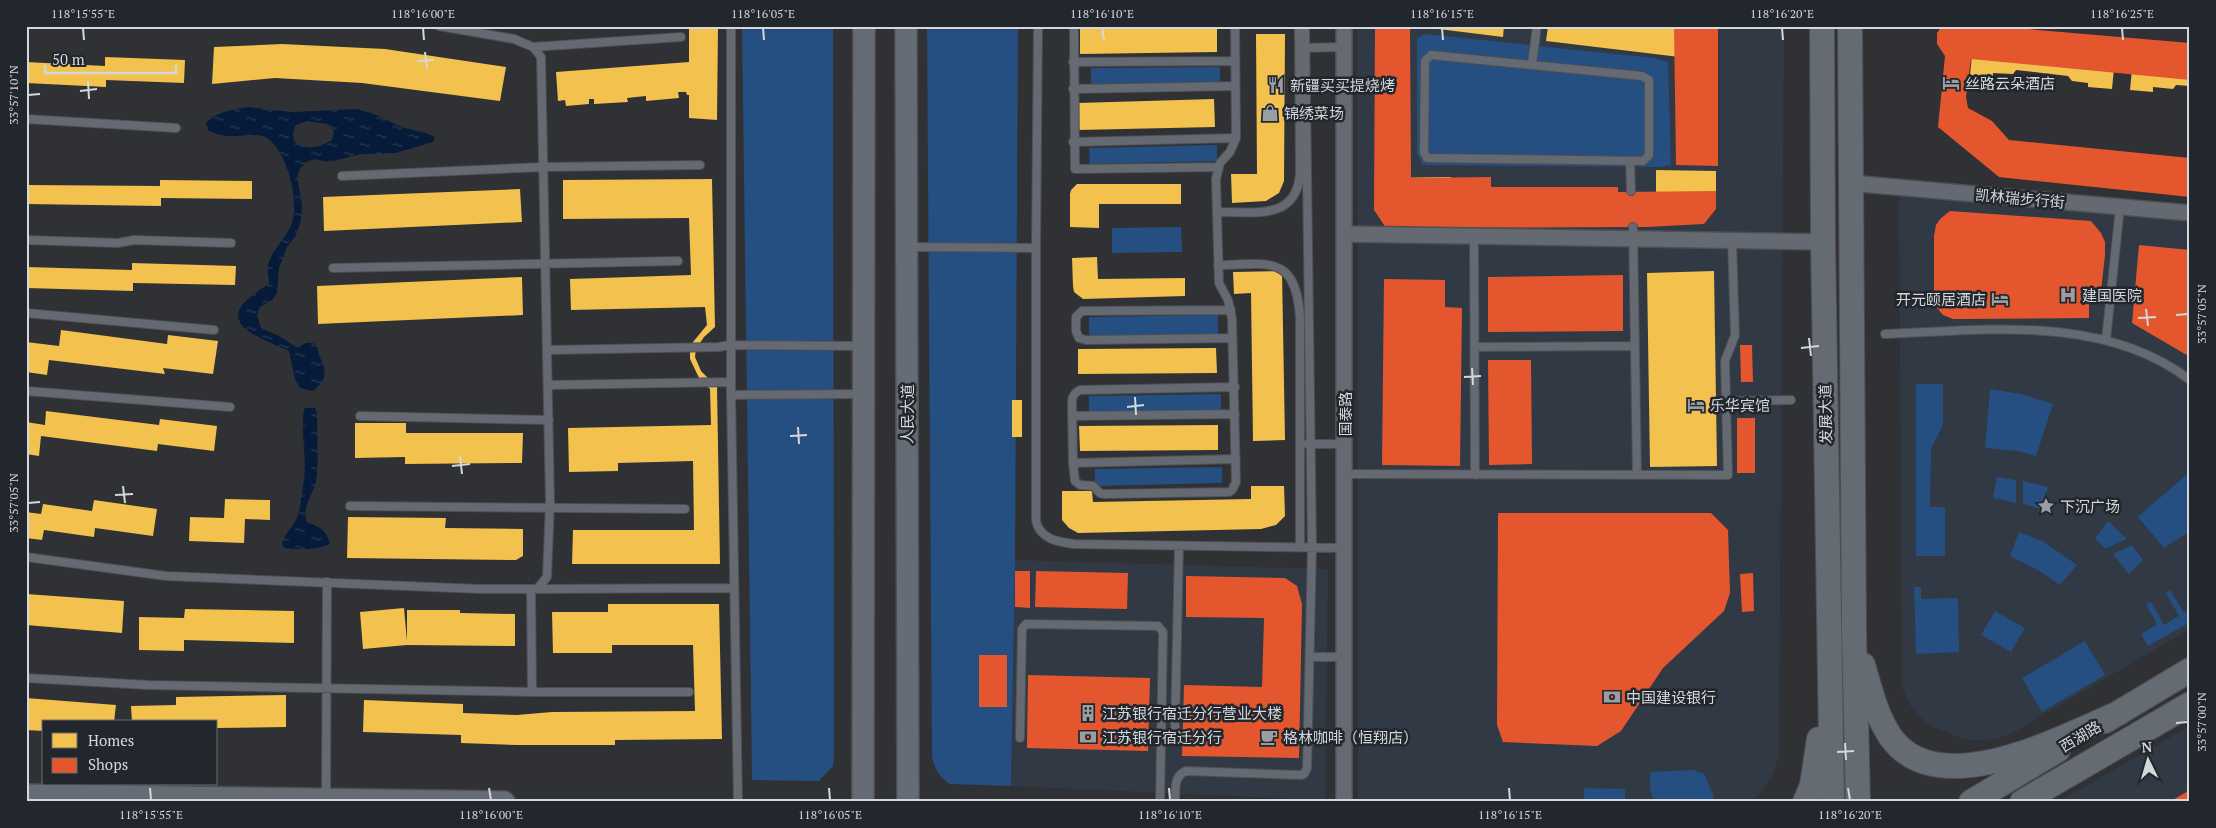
<svg xmlns="http://www.w3.org/2000/svg" width="2216" height="828" font-family="'PT Serif','Noto Sans SC',serif">
<style>
.built{fill:#313944}
.green{fill:#254e81}
.water{fill:url(#water-ripples);fill-rule:evenodd}
.homes{fill:#f2c14e}
.shops{fill:#e4572e}
.lines{fill:none;stroke-linecap:round;stroke-linejoin:round}
.lane-casing{stroke:#4e4f51;stroke-width:10}
.street-casing{stroke:#4e4f51;stroke-width:18}
.secondary-casing{stroke:#4e4f51;stroke-width:24}
.primary-casing{stroke:#4e4f51;stroke-width:26}
.lane{stroke:#656a72;stroke-width:8}
.street{stroke:#656a72;stroke-width:15}
.secondary{stroke:#666c75;stroke-width:21}
.primary{stroke:#656b73;stroke-width:24}
.ticks{fill:none;stroke:#d4d7db;stroke-width:2}
.labels{text-anchor:middle;dominant-baseline:central;stroke-width:5;stroke-linejoin:round;paint-order:stroke}
.poi-label{font-size:15px;fill:#d4d7db;stroke:#22272d;text-anchor:start}
.street-label{font-size:15px;fill:#d4d7db;stroke:#22272d}
.neatline{fill:none;stroke:#d4d7db;stroke-width:2}
.ticks-label{font-size:12px;text-anchor:middle;fill:#d4d7db}
</style>
<defs>
<pattern id="water-ripples" width="26" height="14" patternUnits="userSpaceOnUse" patternTransform="scale(1.25)"><rect width="26" height="14" fill="#061b39"/><path d="M2 4q2-2 4 0t4 0M15 11q2-2 4 0t4 0" fill="none" stroke="#293b55"/></pattern>
</defs>
<rect width="100%" height="100%" fill="#2f3134"/>
<path class="built" d="M1357 26H1784L1779 757 1773 773 1762 790 1750 802H1358Z
M1899 195 2190 219V629L2009 735 1987 741 1963 739 1932 726 1922 719 1909 704 1902 686Z
M1015 560 1328 569 1325 800 1011 786Z
M2190 726V802H2058Z"/>
<path class="green" d="M742 26H833L834 759 833 766 819 781 752 780Z
M927 26H1018L1015 560 1011 786 950 784C939 777 935 769 932 757Z
M1425 34 1654 58 1668 62 1671 165 1658 167 1423 165 1417 154V38Z
M1220 67V82L1091 84V68Z
M1217 145V161L1090 164 1089 148Z
M1181 227 1182 252 1112 253V228Z
M1218 315V334L1089 336V317Z
M1916 384H1943V425L1931 449 1930 507H1945V556H1916Z
M1990 389 2021 394 2053 404 2036 456 2018 451 1985 448Z
M1221 394V410L1089 412V396Z
M1222 467V483L1095 486V469Z
M2186 475 2190 481V531L2164 548 2138 517Z
M1997 477 2016 480V503L1993 498Z
M2023 481 2048 487 2041 509 2023 504Z
M2108 521 2127 539 2105 549 2095 538Z
M2019 532 2044 542 2077 565 2060 585 2038 570 2010 556Z
M2132 545 2143 560 2129 574 2113 554Z
M1914 587H1921V599L1958 598 1959 652 1916 654Z
M2170 590 2184 613 2190 610V622L2148 646 2141 634 2157 624 2146 604 2151 602 2164 625 2179 616 2166 593Z
M1995 611 2025 628 2011 652 1981 635Z
M2085 641 2105 675 2042 712 2022 678Z
M1694 770 1704 774 1713 794V802H1657C1649 796 1649 782 1651 772Z
M1584 788 1625 789V801L1584 800Z"/>
<path class="water" d="M248 107 291 112 357 109 377 115 401 127 426 133 435 137 433 142 396 153 362 154 328 162 315 159 306 162 300 169 297 177 302 205 301 220 296 235 287 247 279 268 277 293 272 300 260 307 257 315 261 328 279 336 298 348C304 343 309 341 317 345 318 363 336 373 313 391L300 388 295 379 289 351C249 333 208 320 269 284 269 278 266 268 269 262 274 246 290 235 293 219 298 197 287 152 267 138 259 133 246 136 237 136 226 137 217 135 208 130L206 123C217 111 233 110 248 107ZM307 121 328 124 334 131 332 140C318 148 308 151 294 141L293 133 296 125Z
M304 408H315L317 414C317 433 319 464 316 481 313 495 301 508 307 522 319 527 327 530 330 544 317 550 298 550 284 548L282 543C285 534 292 528 296 520 300 510 302 496 303 486 308 460 300 434 304 408Z"/>
<path class="homes" d="M689 26H718L717 120 689 118V95H687L686 92H678L679 98 646 101V96L627 98 628 102 594 104V99H589V104L566 106 565 100 558 101 556 72 689 62Z
M1217 26V52L1080 54V27Z
M1414 26H1504L1503 37Z
M1548 26H1717L1713 61 1546 41Z
M1256 34H1285L1284 181 1279 193 1266 201 1232 203 1231 174H1257Z
M1978 39 2111 50 2110 57 2115 58 2112 89 2088 87V83L2072 81 2068 76 2016 70 2013 74 1993 73V77L1970 75 1973 45 1978 46Z
M282 44 385 49 506 67 500 101 362 83 275 78 212 84 214 47Z
M2138 54 2190 58V86L2176 85 2173 89 2153 87V92L2130 90 2133 59 2138 60Z
M105 57 185 60 184 83 106 80V87L26 83V62L105 66Z
M1214 99 1215 127 1078 130 1077 103Z
M2017 142 2156 156 2152 190 2014 176Z
M2173 159 2190 161V194L2169 192Z
M1656 170 1716 171V209H1710V216L1656 215Z
M1451 177V216L1388 217V178Z
M712 179 715 327 704 337 696 349 695 357 701 371 717 387 720 564H572L573 530H694L693 461 618 463V471L569 472 568 428 711 425 710 389 700 380 690 359V350L693 342 707 325 705 307 571 310 570 279 691 275 689 218 563 219V180Z
M160 180 252 181V199L161 198V206L26 204V185L160 186Z
M1077 184H1181V204H1099V228L1070 227V194L1071 190Z
M1491 187H1618V226H1491Z
M520 189 522 222 324 231 323 197Z
M1097 257 1098 279 1185 278V296L1083 299 1074 292 1073 286 1072 258Z
M132 263 236 266 235 285 133 283V291L26 288V267L132 270Z
M1282 271 1285 440 1253 441 1251 293 1234 294 1233 272Z
M1714 271 1717 466 1650 467 1647 273Z
M522 277 523 315 318 324 317 286Z
M61 330 167 344 168 335 218 341 213 374 163 368 165 374 49 360 47 375 26 372V342L59 346Z
M1216 348 1217 373 1078 374V349Z
M1012 400H1022V437H1012Z
M46 411 159 425 160 419 217 426 214 451 158 444 157 451 41 436 39 456 26 454V422L45 425Z
M355 423H406V433H523L522 463 405 464V457L355 458Z
M1218 425V450L1080 451 1079 426Z
M1251 486H1284L1285 516 1276 525 1261 529 1078 533 1069 528 1062 520V491H1092L1093 502 1251 499Z
M225 499 270 500V520L245 519 244 543 189 541 190 517 224 518Z
M94 500 157 509 153 536 95 528 94 537 44 530 42 540 26 538V512L41 514 43 504 92 511Z
M348 517 446 518 445 528 523 529V556L516 560 347 558Z
M26 594 124 601 122 633 26 625Z
M608 604H719L722 739 615 740V745H516L461 743V735L363 732 364 700 463 704V713L517 715 552 712 695 711 693 645H612V653H553L552 612H608Z
M404 608 407 641V610H460V613L515 614V646L407 645 363 649 360 612Z
M185 609 294 611V643L184 640V651L139 650V617L184 618Z
M286 695V727L216 728V722H132L131 706 176 705V697Z
M26 698 116 705 114 722H44V731L26 730Z"/>
<path class="shops" d="M1375 26 1410 27 1411 178 1491 177V187H1618V192L1716 191V209L1704 224 1647 227 1386 228 1374 210Z
M1674 26H1718V166L1676 165Z
M1942 26H1992L2190 43V80L1971 59 1966 97 1968 108 1992 121 2009 140 2190 158V197L1999 177 1938 127 1945 56 1937 44V33Z
M1950 211 2091 221 2101 233 2105 242V255L2100 300 2097 303 2089 302V318L1961 319H1953L1943 315 1937 308 1934 297V236L1936 225 1940 219Z
M2139 245 2190 250V357L2132 323Z
M1623 275V331L1488 332V277Z
M1384 279 1445 280V307L1462 308 1460 466 1382 465Z
M1740 345H1752L1753 382H1741Z
M1488 360H1531L1532 464 1489 465Z
M1737 418H1755V473H1737Z
M1498 513H1711L1728 530 1730 593 1724 611 1663 668 1621 731 1597 746 1503 742 1497 725Z
M1015 571H1030V608L1015 607Z
M1036 571 1128 573 1127 609 1035 607Z
M1753 573 1754 611 1742 612 1740 574Z
M1186 576 1285 578 1297 586 1302 604 1299 758 1182 756 1184 685 1262 687 1264 618 1186 617Z
M979 655H1007V707H979Z
M1028 675 1150 678 1148 751 1027 748Z
M2190 790V802H2169Z"/>
<g class="lines">
<g class="lane-casing">
<path id="lane" d="M731 26V395L738 802
M1074 26 1075 169 1219 167
M533 47 681 37
M1301 48 1344 47
M1431 55 1642 76 1649 80V155L1643 161 1427 158 1424 152 1425 61Z
M1073 62 1234 61
M1532 64 1537 26
M1073 89 1235 86
M26 119 176 128
M1073 142 1236 138
M1630 161 1631 191
M342 176 544 167 700 165
M1217 212C1253 211 1296 222 1300 174L1299 26
M1633 227 1637 475
M1474 236 1475 475
M26 240 118 243 134 240 231 243
M909 247 1036 248 1038 26
M1036 248V521C1040 539 1058 542 1074 544L1345 548
M1218 265C1269 264 1296 254 1300 318V547
M333 268 678 261
M1231 310 1082 311 1076 317V331L1079 338 1086 340 1232 338
M26 313 214 330
M1885 334C1985 330 2104 314 2190 380
M2106 340 2120 207
M1474 347 1635 346
M548 350 719 347 730 345 861 346
M549 385 731 382
M1235 387 1080 390C1074 393 1072 396 1072 402L1073 463 1075 481 1080 485 1093 486 1100 493 1104 494 1229 492 1232 490 1236 482 1232 319 1228 300 1219 283 1216 179 1220 163 1230 152 1236 138 1235 26
M26 391 230 407
M731 395 861 394
M1726 401 1791 400
M360 416 549 420
M1072 416 1235 414
M1307 444H1345
M1073 463 1236 459
M1345 474 1728 475 1725 361 1735 335 1732 240
M350 506 685 509
M26 557 166 576 480 589H537L547 577 550 502 541 57 533 47 514 39 439 26
M531 589 532 692
M537 589 734 588
M1310 657H1345
M26 678 148 685 532 692H689
M1175 729 1179 546
M1020 738 1022 629 1026 624 1158 626 1163 632 1160 802
M326 798 327 582
M1175 802C1176 790 1173 776 1186 771L1301 775 1304 774 1307 768 1312 547 1305 26"/>
</g>
<g class="street-casing">
<path id="street" d="M1850 183 2190 213
M1345 234 1823 242
M1344 802V26"/>
</g>
<g class="secondary-casing">
<path id="secondary" d="M906 26 908 802
M26 795 504 802
M863 802 864 26"/>
</g>
<g class="primary-casing">
<path id="primary" d="M1822 26 1823 242 1832 802
M1850 26 1854 632 1858 802
M1863 665C1870 689 1876 715 1890 736 1937 805 2062 737 2119 713
M2105 721 2190 670
M1805 802 1812 785 1819 739
M1971 802 2058 750
M2022 802 2190 704"/>
</g>
<use href="#lane" class="lane"/>
<use href="#street" class="street"/>
<use href="#secondary" class="secondary"/>
<use href="#primary" class="primary"/>
</g>
<path class="ticks" d="M83 28 84 40M423 28 424 40M763 28 764 40M1102 28 1104 40M1442 28 1443 40M1782 28 1783 40M2122 28 2123 40M425 52 427 69M417 61 434 60M88 81 89 99M80 91 97 89M28 95 40 94M2146 309 2148 326M2176 315 2188 314M2138 318 2156 317M1809 338 1811 356M1801 348 1819 346M1472 368 1473 385M1464 377 1481 376M1135 397 1136 415M1127 407 1144 405M798 427 799 444M790 436 807 435M460 456 462 474M452 466 470 464M123 486 125 503M115 495 133 494M28 503 40 502M2176 723 2188 722M1845 743 1846 760M1837 752 1854 751M150 788 151 800M489 788 491 800M829 788 830 800M1169 788 1170 800M1509 788 1510 800M1848 788 1850 800"/>
<defs>
<g id="hotel-bare" transform="scale(1.35)"><path d="M-6-4.5h1.5V1H6V5H4.5V3h-9V5H-6ZM-4 0a1.8 1.8 0 1 1 3.6 0ZM.5 0V-2.5h3Q6-2.5 6 0Z" fill="#9a9da1" stroke="#22272d" stroke-width="2.5" paint-order="stroke"/></g>
<g id="restaurant-bare" transform="scale(1.35)"><path d="M-5-6h1v4h1v-4h1v4h1v-4h1v5L-1.5 .5V6h-2V.5L-5-1ZM5-6V6H3V1.5H1.5Q1.5-4 5-6Z" fill="#9a9da1" stroke="#22272d" stroke-width="2.5" paint-order="stroke"/></g>
<g id="shop-bare" transform="scale(1.35)"><path d="M-5-2.5h2.3a2.7 3.5 0 0 1 5.4 0H5L5.5 6h-11ZM-1.5-2.5h3a1.5 2.3 0 0 0-3 0Z" fill="#9a9da1" stroke="#22272d" stroke-width="2.5" paint-order="stroke"/></g>
<g id="hospital-bare" transform="scale(1.35)"><path d="M-5-5h3v3.5h4V-5h3V5h-3V1.5h-4V5h-3Z" fill="#9a9da1" stroke="#22272d" stroke-width="2.5" paint-order="stroke"/></g>
<g id="sight-bare" transform="scale(1.35)"><path d="M0-6L1.8-2.2L6-1.7L2.9 1.2L3.7 5.4L0 3.3L-3.7 5.4L-2.9 1.2L-6-1.7L-1.8-2.2Z" fill="#9a9da1" stroke="#22272d" stroke-width="2.5" paint-order="stroke"/></g>
<g id="bank-bare" transform="scale(1.35)"><path d="M-6-4H6V4H-6ZM0-2.3a2.3 2.3 0 1 0 0 4.6a2.3 2.3 0 1 0 0-4.6Z" fill="#9a9da1" stroke="#22272d" stroke-width="2.5" paint-order="stroke"/></g>
<g id="building-bare" transform="scale(1.35)"><path d="M-4-6H4V6H1V3H-1V6H-4ZM-2.5-4.3h1.7v1.8h-1.7ZM.8-4.3h1.7v1.8H.8ZM-2.5-1h1.7V.8h-1.7ZM.8-1h1.7V.8H.8Z" fill="#9a9da1" stroke="#22272d" stroke-width="2.5" paint-order="stroke"/></g>
<g id="cafe-bare" transform="scale(1.35)"><path d="M-5.5-4.5H6V0H3Q3 3.5 0 3.5H-2.5Q-5.5 3.5-5.5 0ZM3-3.2v2h1.7v-2ZM-6 4.5H4V6H-6Z" fill="#9a9da1" stroke="#22272d" stroke-width="2.5" paint-order="stroke"/></g>
</defs>
<g fill-rule="evenodd">
<use href="#hotel-bare" x="1951" y="83"/>
<use href="#restaurant-bare" x="1276" y="85"/>
<use href="#shop-bare" x="1270" y="113"/>
<use href="#hospital-bare" x="2068" y="295"/>
<use href="#hotel-bare" x="2000" y="299"/>
<use href="#hotel-bare" x="1696" y="405"/>
<use href="#sight-bare" x="2046" y="506"/>
<use href="#bank-bare" x="1612" y="697"/>
<use href="#building-bare" x="1088" y="713"/>
<use href="#bank-bare" x="1088" y="737"/>
<use href="#cafe-bare" x="1269" y="737"/>
</g>
<g class="labels">
<g class="poi-label">
<text x="1965" y="83">丝路云朵酒店</text>
<text x="1290" y="85">新疆买买提烧烤</text>
<text x="1284" y="113">锦绣菜场</text>
<text x="2082" y="295">建国医院</text>
<text x="1986" y="299" text-anchor="end">开元颐居酒店</text>
<text x="1710" y="405">乐华宾馆</text>
<text x="2060" y="506">下沉广场</text>
<text x="1626" y="697">中国建设银行</text>
<text x="1102" y="713">江苏银行宿迁分行营业大楼</text>
<text x="1102" y="737">江苏银行宿迁分行</text>
<text x="1283" y="737">格林咖啡（恒翔店）</text>
</g>
<g class="street-label">
<text transform="translate(2020 198) rotate(5)">凯林瑞步行街</text>
<text transform="translate(907 414) rotate(-90)">人民大道</text>
<text transform="translate(1345 414) rotate(-90)">国泰路</text>
<text transform="translate(1825 414) rotate(-91)">发展大道</text>
<text transform="translate(2080 736) rotate(-31)">西湖路</text>
</g>
</g>
<rect width="2216" height="828" fill="none" stroke="#22272d" stroke-width="55"/>
<rect x="42" y="720" width="175" height="65" fill="#22272d" stroke="#696d73"/>
<rect x="52" y="733" width="25" height="15" fill="#f2c14e" stroke="#696d73"/>
<text x="88" y="746" font-size="15" fill="#d4d7db">Homes</text>
<rect x="52" y="758" width="25" height="15" fill="#e4572e" stroke="#696d73"/>
<text x="88" y="770" font-size="15" fill="#d4d7db">Shops</text>
<g transform="translate(2148 760) rotate(355)" stroke="#22272d" stroke-width="4" paint-order="stroke">
<path d="M0-4L9 19L0 12L-9 19Z" fill="#d4d7db"/>
<text y="-8" font-size="14" font-weight="bold" text-anchor="middle" fill="#d4d7db">N</text>
</g>
<path d="M45 65v8h131v-8" fill="none" stroke="#d4d7db" stroke-width="2.5"/>
<text x="52" y="65" font-size="15" fill="#d4d7db" stroke="#22272d" stroke-width="4" paint-order="stroke">50 m</text>
<rect x="28" y="28" width="2160" height="772" class="neatline"/>
<g class="ticks-label">
<text x="83" y="18">118°15'55"E</text>
<text x="423" y="18">118°16'00"E</text>
<text x="763" y="18">118°16'05"E</text>
<text x="1102" y="18">118°16'10"E</text>
<text x="1442" y="18">118°16'15"E</text>
<text x="1782" y="18">118°16'20"E</text>
<text x="2122" y="18">118°16'25"E</text>
<text transform="translate(14 95) rotate(-90)" y="4">33°57'10"N</text>
<text transform="translate(2202 314) rotate(-90)" y="4">33°57'05"N</text>
<text transform="translate(14 503) rotate(-90)" y="4">33°57'05"N</text>
<text transform="translate(2202 722) rotate(-90)" y="4">33°57'00"N</text>
<text x="151" y="819">118°15'55"E</text>
<text x="491" y="819">118°16'00"E</text>
<text x="830" y="819">118°16'05"E</text>
<text x="1170" y="819">118°16'10"E</text>
<text x="1510" y="819">118°16'15"E</text>
<text x="1850" y="819">118°16'20"E</text>
</g>
</svg>
